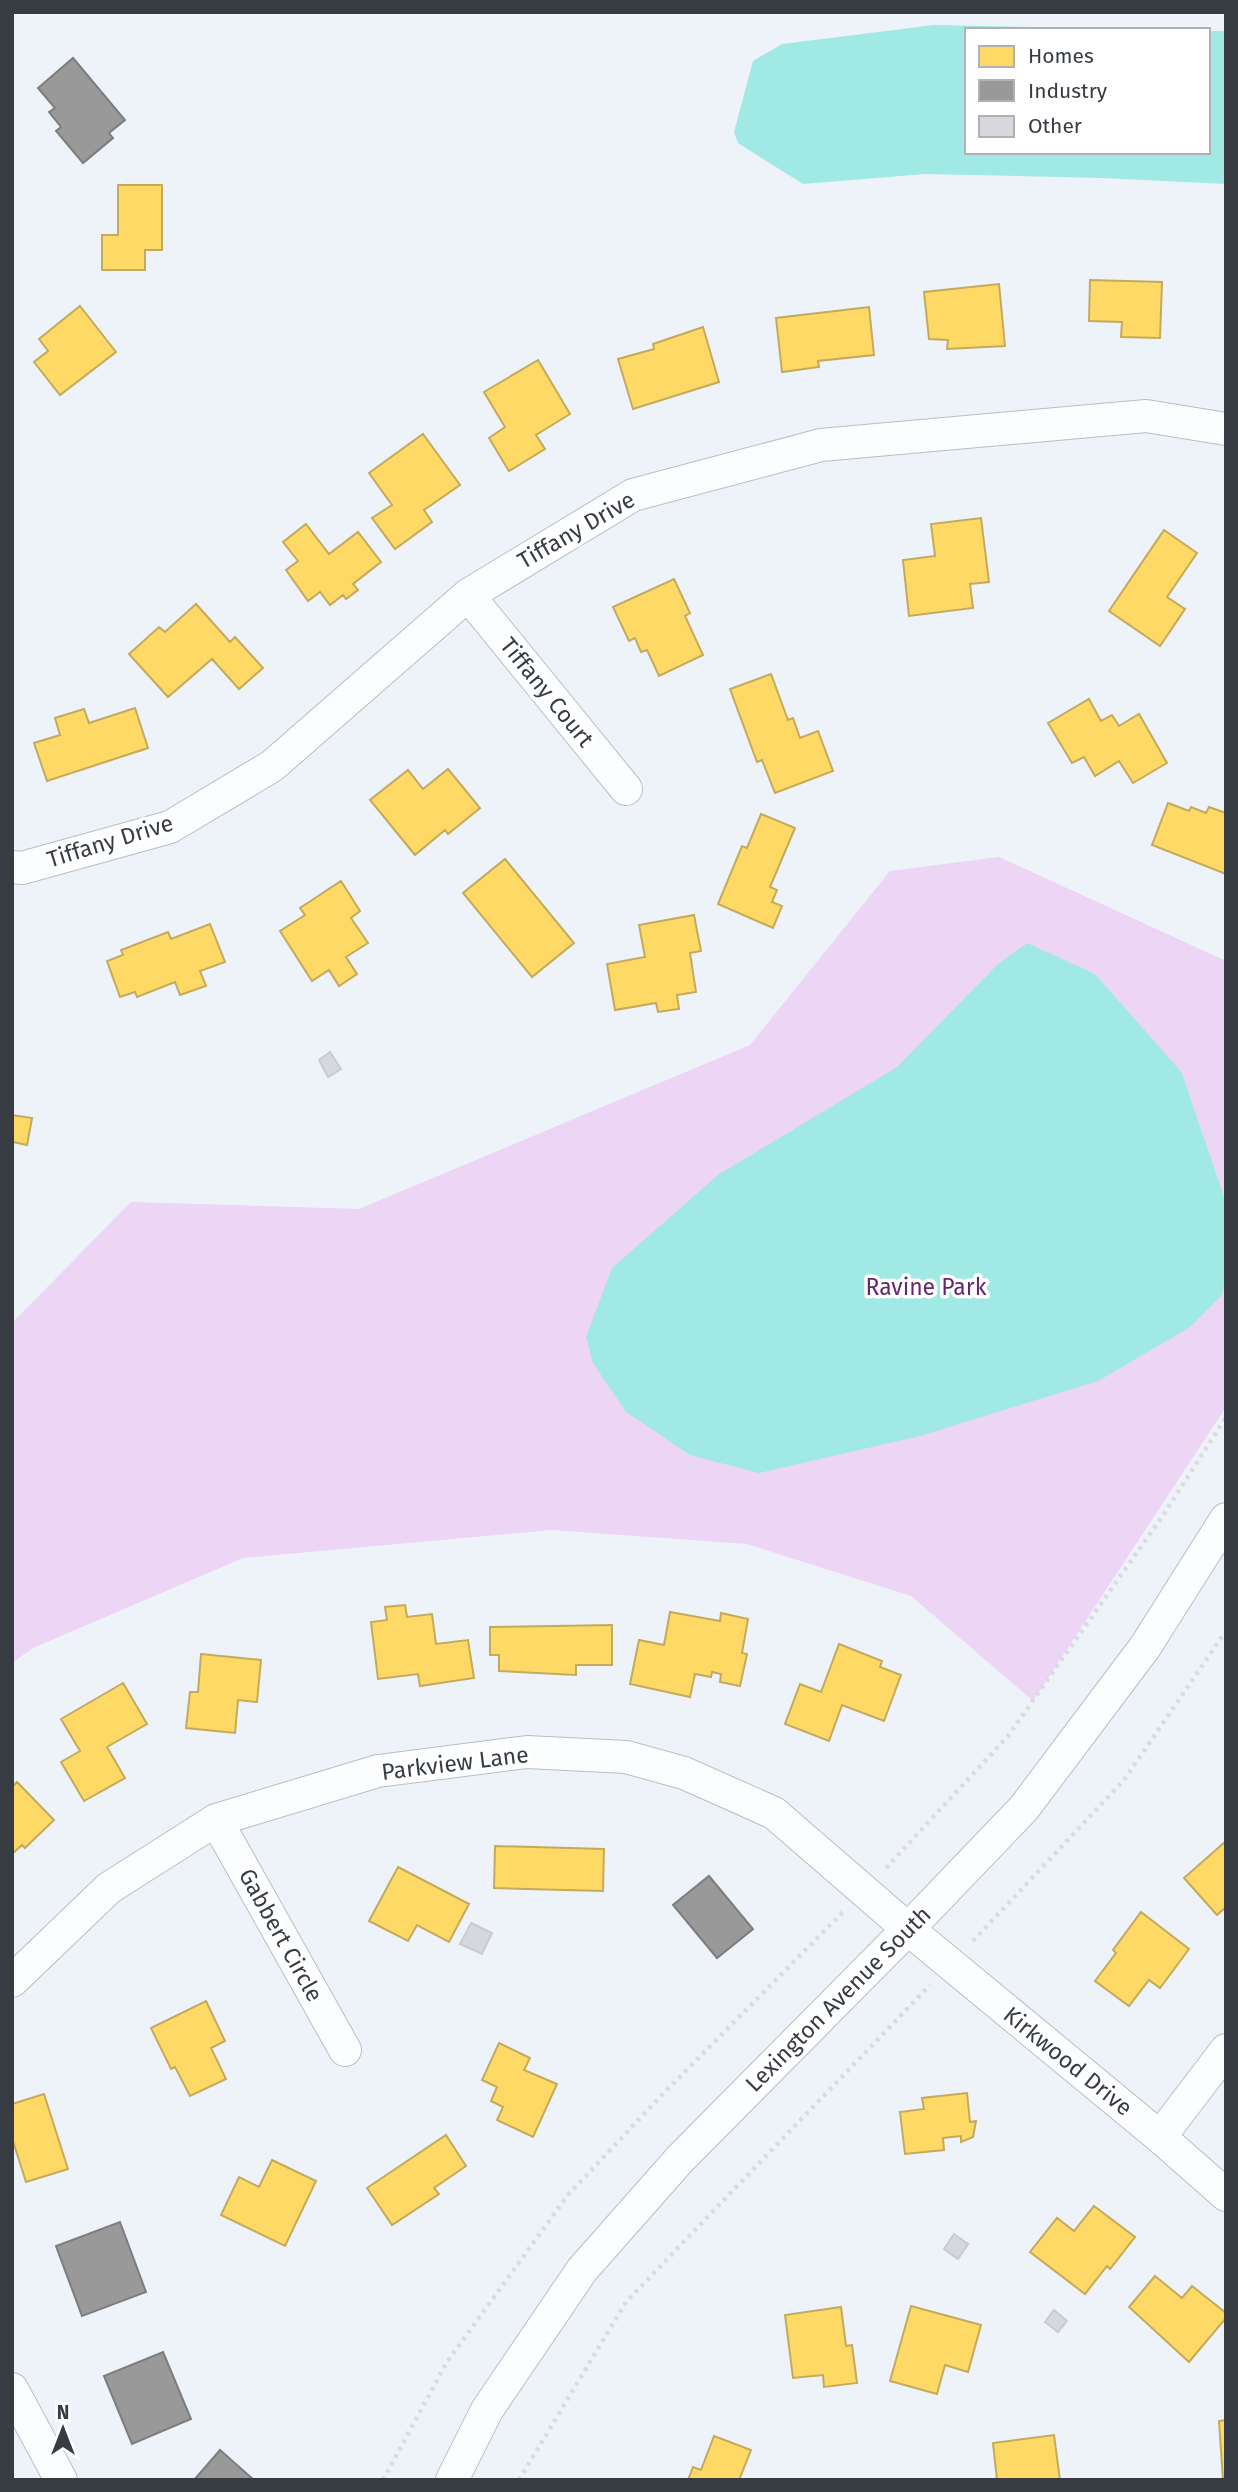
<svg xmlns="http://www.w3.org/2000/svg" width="1238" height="2492" font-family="'Fira Sans',sans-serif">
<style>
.green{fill:#ecd5f5}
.water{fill:#a0e9e5}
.homes{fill:#ffd966;stroke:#c3aa5c;stroke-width:2}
.industry{fill:#999;stroke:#7c7d7f;stroke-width:2}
.building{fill:#d6d8de;stroke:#c9cbd1;stroke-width:2}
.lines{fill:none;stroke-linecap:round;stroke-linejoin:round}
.minor-casing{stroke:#b9bec4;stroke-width:34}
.path{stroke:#dadbdd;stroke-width:4.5;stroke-dasharray:3.5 5;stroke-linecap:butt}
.minor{stroke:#fcfdfe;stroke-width:32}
.labels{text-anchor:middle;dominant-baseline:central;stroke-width:7;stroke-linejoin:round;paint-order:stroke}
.street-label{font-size:23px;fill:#373c43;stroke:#fff}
.park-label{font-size:23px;fill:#63286c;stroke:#fff}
</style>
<rect width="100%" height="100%" fill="#eef3f9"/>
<path class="green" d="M999 857 1226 961V1407L1033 1701 911 1596 747 1544 551 1530 243 1558 33 1648 12 1663V1323L131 1202 359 1209 750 1045 890 871Z"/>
<path class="water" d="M934 25 1170 30H967V152H1208V31H1226V184L1102 178 925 174 803 184 738 143 734 132 753 61 782 44Z
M1027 943 1095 974 1182 1073 1226 1203V1271L1222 1295 1190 1327 1098 1381 920 1436 759 1473 690 1455 626 1412 593 1363 586 1337 612 1268 718 1175 897 1067 998 964Z"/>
<path class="homes" d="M118 185H162V250H145V270H102V235H118Z
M1090 280 1162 282 1160 338 1121 337 1122 322 1089 321Z
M999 284 1005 346 947 349 948 340 929 339 924 292Z
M80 306 116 352 60 395 34 362 48 351 39 339Z
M869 307 874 355 818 361 819 367 782 372 776 318Z
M703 327 719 382 633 409 618 359 654 349 653 344Z
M538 360 570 414 536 435 545 449 509 471 489 438 505 427 484 392Z
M423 434 460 485 424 510 432 522 395 549 372 518 392 505 369 473Z
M981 518 989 582 970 584 973 608 909 616 903 560 935 556 931 524Z
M306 524 329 554 358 532 381 562 353 584 358 590 346 599 343 595 330 605 320 592 308 601 286 570 298 561 283 542Z
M1164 530 1197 553 1167 597 1185 609 1160 646 1109 611Z
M674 579 690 613 685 616 703 655 659 676 647 650 641 652 635 638 629 641 613 607Z
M196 604 230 642 235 637 263 668 239 689 212 659 168 697 129 654 159 627 165 632Z
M771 674 788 720 793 718 800 738 818 731 833 771 775 793 762 760 757 762 730 689Z
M1089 699 1101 721 1112 715 1119 726 1139 714 1167 763 1133 783 1119 761 1095 776 1084 757 1072 763 1048 723Z
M135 708 148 748 47 781 34 743 60 735 55 718 84 709 89 723Z
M448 769 480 808 448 834 445 830 415 855 370 800 408 770 423 789Z
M1168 803 1189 811 1191 807 1206 813 1209 807 1226 813V874L1152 845Z
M761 814 795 828 770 887 777 890 772 902 782 906 773 928 718 904 742 846 747 848Z
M505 859 574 943 532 977 463 893Z
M341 881 360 911 351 918 368 943 346 957 357 974 339 986 329 970 312 981 280 931 305 915 300 908Z
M694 915 701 951 690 953 696 992 677 995 679 1009 658 1012 656 1003 615 1010 607 964 645 957 639 925Z
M210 924 225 962 200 971 206 986 180 995 175 982 137 997 135 992 120 997 107 961 123 955 121 950 168 932 171 939Z
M12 1115 32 1118 27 1145 13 1142 12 1146Z
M405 1605 407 1617 432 1614 436 1644 468 1640 474 1678 420 1686 418 1674 378 1679 371 1622 387 1620 385 1607Z
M670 1612 720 1621 721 1613 748 1619 742 1653 747 1654 740 1686 720 1682 721 1674 712 1672 711 1677 695 1674 690 1697 630 1684 639 1640 664 1645Z
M612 1625V1665H576V1675L499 1671V1655H490V1627Z
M839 1644 882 1661 880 1667 901 1675 884 1721 842 1705 829 1741 785 1724 800 1684 821 1692Z
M201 1654 261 1660 257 1702 238 1700 235 1733 186 1728 190 1692H198Z
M123 1683 147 1724 107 1747 125 1778 84 1801 61 1762 80 1751 61 1719Z
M17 1782 54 1820 25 1848 22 1845 12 1854V1787Z
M1226 1841V1907L1217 1915 1184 1878Z
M495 1846 604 1849 603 1891 494 1888Z
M398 1867 469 1904 449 1942 417 1925 408 1941 369 1921Z
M1141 1912 1189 1949 1160 1988 1149 1980 1129 2006 1095 1981 1116 1953 1113 1950Z
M206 2001 225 2041 211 2048 226 2079 190 2096 175 2067 171 2069 151 2028Z
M499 2043 530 2058 524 2070 557 2084 533 2137 497 2120 503 2107 491 2101 497 2087 482 2080Z
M967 2093 970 2122 976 2121 973 2137 961 2142V2136L943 2138 944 2150 905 2154 900 2112 924 2109 922 2098Z
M44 2094 68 2169 26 2182 12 2138V2104Z
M446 2135 466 2166 434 2188 439 2194 392 2225 367 2188Z
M272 2160 316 2181 285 2246 221 2215 239 2177 259 2187Z
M1094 2206 1135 2237 1110 2269 1107 2266 1085 2294 1030 2252 1057 2218 1074 2231Z
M1155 2276 1182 2298 1192 2286 1226 2313V2318L1189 2362 1129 2307Z
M911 2306 981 2325 968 2372 945 2365 937 2394 890 2381Z
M841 2307 846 2346 852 2345 857 2383 824 2387 823 2375 793 2378 785 2315Z
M1226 2420V2480H1223L1219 2421Z
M1054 2435 1060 2480H997L993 2443Z
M714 2436 751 2450 739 2480H688L693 2467 701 2470Z"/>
<path class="industry" d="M73 58 125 120 109 133 113 138 83 163 56 131 61 127 49 112 55 108 38 88Z
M709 1876 753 1929 717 1958 673 1905Z
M120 2222 146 2292 82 2316 56 2246Z
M163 2352 191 2419 132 2444 104 2376Z
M220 2450 254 2480H194Z"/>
<path class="building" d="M330 1052 341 1069 328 1077 319 1060Z
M471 1923 492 1933 482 1954 460 1944Z
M954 2234 968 2244 958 2259 944 2249Z
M1054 2310 1067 2321 1058 2332 1045 2322Z"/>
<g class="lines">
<g class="minor-casing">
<path id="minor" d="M468 595 626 789
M12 867 22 868 170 827 272 766 468 595 633 495 821 445 1146 416 1226 429
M216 1820 345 2050
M12 1981 109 1888 216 1820 378 1771 527 1752 626 1757 684 1773 774 1813 908 1929 1160 2137 1226 2195
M1160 2137 1226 2050
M12 2389 61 2480
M452 2480 487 2410 582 2270 680 2159 908 1929 1024 1808 1145 1647 1226 1519"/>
</g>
<path class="path" d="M886 1868 1008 1736 1164 1514 1226 1417
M973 1941 1124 1780 1226 1631
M383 2480 447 2362 568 2195 660 2097 843 1912
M519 2480 626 2302 930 1985"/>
<use href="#minor" class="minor"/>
</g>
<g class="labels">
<g class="street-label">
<text transform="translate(576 530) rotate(-30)">Tiffany Drive</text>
<text transform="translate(547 692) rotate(51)">Tiffany Court</text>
<text transform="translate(110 841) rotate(-17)">Tiffany Drive</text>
<text transform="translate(455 1763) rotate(-7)">Parkview Lane</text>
<text transform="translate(281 1935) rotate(61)">Gabbert Circle</text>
<text transform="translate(838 1999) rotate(-45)">Lexington Avenue South</text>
<text transform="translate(1068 2061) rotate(39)">Kirkwood Drive</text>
</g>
<g class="park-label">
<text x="926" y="1287">Ravine Park</text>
</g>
</g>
<rect width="1238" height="2492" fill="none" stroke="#373c43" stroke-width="28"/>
<rect x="965" y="28" width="245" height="126" fill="#ffffff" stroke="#afb1b4" stroke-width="2"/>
<rect x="979" y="46" width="35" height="21" fill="#ffd966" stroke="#afb1b4" stroke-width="2"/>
<text x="1028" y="63" font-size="21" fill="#373c43">Homes</text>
<rect x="979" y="80" width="35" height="21" fill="#999999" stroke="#afb1b4" stroke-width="2"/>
<text x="1028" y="98" font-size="21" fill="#373c43">Industry</text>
<rect x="979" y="116" width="35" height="21" fill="#d6d8de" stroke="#afb1b4" stroke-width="2"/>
<text x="1028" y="133" font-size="21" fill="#373c43">Other</text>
<g transform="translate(63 2429)" stroke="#ffffff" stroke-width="5" paint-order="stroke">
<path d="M0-5L12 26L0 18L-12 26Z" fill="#373c43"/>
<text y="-10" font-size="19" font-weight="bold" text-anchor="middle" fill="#373c43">N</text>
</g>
</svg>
